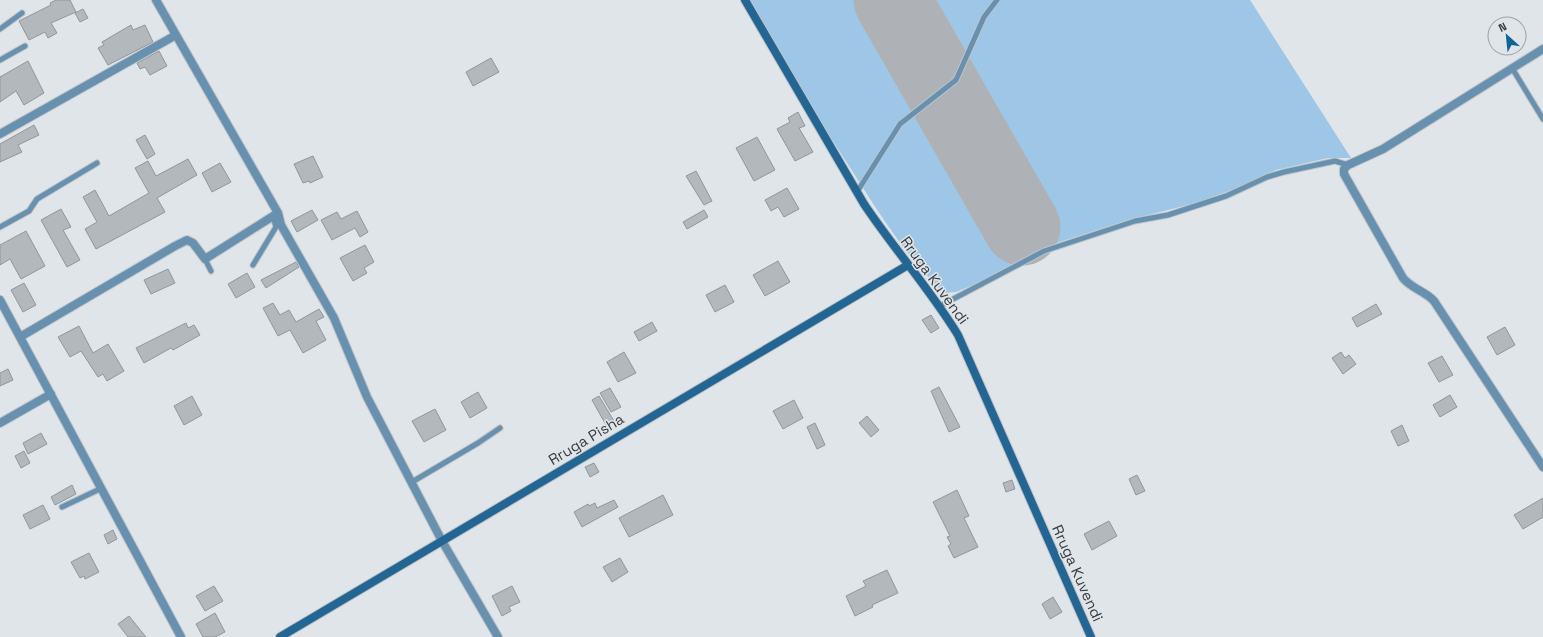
<svg xmlns="http://www.w3.org/2000/svg" width="1543" height="637" font-family="'Space Grotesk',sans-serif">
<style>
.green{fill:#9ec7e7}
.lines{fill:none;stroke-linecap:round;stroke-linejoin:round}
.runway{stroke:#aeb2b6;stroke-width:77}
.building{fill:#b2b8bc;stroke:#91969a}
.lane-casing{stroke:#bec3c7;stroke-width:7}
.street-casing{stroke:#bec3c7;stroke-width:10}
.secondary-casing{stroke:#bec3c7;stroke-width:10}
.lane{stroke:#6890af;stroke-width:5}
.street{stroke:#6890af;stroke-width:8}
.secondary{stroke:#246693;stroke-width:8}
.labels{text-anchor:middle;dominant-baseline:central;stroke-width:3;stroke-linejoin:round;paint-order:stroke}
.street-label{font-size:15px;fill:#3b3d3f;stroke:#dfe5e9}
</style>
<rect width="100%" height="100%" fill="#dfe5e9"/>
<path class="green" d="M749 0H1250L1351 158H1328L1276 170 1245 185 1196 203 1128 220 1044 247 973 285 956 292 944 293C906 257 879 213 851 169 815 114 781 58 749 0Z"/>
<g class="lines">
<path class="runway" d="M892 0 1022 227"/>
</g>
<path class="building" d="M56 0H70L76 12 51 23 57 33 48 38 45 32 29 40 19 21 51 5 50 3Z
M83 9 88 18 80 22 75 13Z
M131 25 133 30 145 25 153 42 108 65 98 48 104 45 102 42Z
M159 51 167 66 150 75 145 67 140 69 137 63Z
M491 58 499 72 473 86 466 72Z
M28 61 44 93 24 105 16 91 0 102V77Z
M798 112 805 126 799 128 813 152 795 161 777 129 790 122 788 118Z
M34 125 39 135 18 145 22 152 0 162V144Z
M145 135 155 154 147 159 136 140Z
M757 137 775 170 754 181 736 148Z
M313 156 323 177 310 183 309 181 303 183 294 164Z
M188 159 197 175 157 198 165 212 96 249 85 229 97 222 83 197 95 190 109 216 149 193 135 168 148 161 156 176Z
M220 163 231 182 212 192 202 173Z
M696 171 712 201 704 205 686 176Z
M787 188 799 209 784 217 778 207 771 211 765 200Z
M61 209 71 227 63 230 80 260 67 267 41 220Z
M312 210 318 220 297 232 291 221Z
M704 210 708 217 687 229 683 222Z
M357 211 368 232 360 237 355 228 332 240 321 220 337 212 341 219Z
M26 231 45 266 21 279 10 259 0 265V245Z
M365 245 374 262 364 268 367 273 353 281 340 258Z
M778 261 790 282 765 296 753 275Z
M296 262 299 267 266 288 261 280Z
M168 269 175 283 151 294 144 280Z
M247 273 255 287 236 298 228 284Z
M24 283 36 305 23 312 11 290Z
M725 285 734 302 715 312 706 295Z
M273 303 280 315 289 310 296 322 319 309 324 317 316 321 326 340 303 353 290 330 278 336 263 308Z
M1376 304 1382 314 1357 327 1352 318Z
M931 315 939 328 931 333 922 320Z
M652 322 657 331 639 341 634 332Z
M186 323 188 328 194 325 200 335 173 350 171 348 144 363 136 348Z
M79 326 93 353 108 344 124 371 107 381 103 374 98 377 81 351 70 357 58 337Z
M1505 327 1515 345 1497 355 1487 337Z
M624 352 636 373 618 382 607 362Z
M1341 352 1345 358 1349 355 1356 364 1343 374 1332 358Z
M1442 356 1453 375 1439 382 1428 363Z
M8 369 13 380 0 386V373Z
M939 387 960 427 949 432 931 391Z
M610 388 621 407 611 412 600 393Z
M478 392 487 408 470 418 461 402Z
M1450 395 1457 407 1440 417 1433 405Z
M192 396 202 415 184 425 174 406Z
M599 396 614 421 606 425 592 400Z
M794 400 803 418 783 429 773 411Z
M435 409 446 430 424 442 412 421Z
M867 416 879 430 871 437 859 423Z
M815 423 825 445 817 449 807 427Z
M1402 425 1409 441 1398 446 1391 431Z
M41 433 47 444 28 454 23 443Z
M24 451 30 463 21 468 15 456Z
M594 463 599 472 590 477 585 467Z
M1137 475 1145 491 1136 495 1129 479Z
M1012 480 1015 489 1006 492 1003 483Z
M72 485 76 494 55 505 51 497Z
M957 490 969 516 964 518 978 547 954 558 948 546 951 544 947 537 950 536 933 502Z
M663 495 673 515 629 537 619 518Z
M1543 498V517L1523 529 1514 515Z
M614 500 618 507 582 527 574 512 588 504 589 506 595 503 597 508Z
M43 505 50 519 30 529 23 515Z
M1109 521 1117 536 1092 550 1084 534Z
M113 530 117 539 108 544 104 535Z
M89 553 99 572 85 579 84 576 80 578 71 562Z
M620 558 628 572 612 582 603 567Z
M887 570 898 593 872 605 873 607 855 616 846 596 866 586 863 581Z
M214 586 223 601 205 611 196 596Z
M512 586 520 602 509 607 511 611 502 616 492 596Z
M1053 597 1062 612 1050 619 1042 604Z
M215 613 225 632 215 637H203L196 624Z
M129 616 146 637H128L118 624Z"/>
<g class="lines">
<g class="lane-casing">
<path id="lane" d="M0 29 22 13
M0 60 25 46
M1512 68 1543 119
M857 192 900 124 956 80 984 17 997 0
M0 227 29 211 37 199 97 163
M205 259 211 271
M253 265 276 227 273 216
M940 306 1044 251 1135 221 1168 215 1226 196 1267 177 1284 172 1335 161 1348 165
M412 482 478 443 500 428
M62 507 102 488"/>
</g>
<g class="street-casing">
<path id="street" d="M156 0 278 213 281 225 334 318 367 397 442 541 498 637
M1543 49 1383 149 1348 165 1344 169V174L1403 278C1412 289 1425 291 1434 301L1543 467
M0 134 176 35
M0 300 181 637
M20 337 175 246 187 240 193 243 205 259 278 213
M0 423 51 394"/>
</g>
<g class="secondary-casing">
<path id="secondary" d="M745 0 864 204C894 249 930 289 958 335L1091 637
M280 637 908 265"/>
</g>
<use href="#lane" class="lane"/>
<use href="#street" class="street"/>
<use href="#secondary" class="secondary"/>
</g>
<g class="labels">
<g class="street-label">
<text transform="translate(935 280) rotate(54)">Rruga Kuvendi</text>
<text transform="translate(586 439) rotate(-31)">Rruga Pisha</text>
<text transform="translate(1078 573) rotate(66)">Rruga Kuvendi</text>
</g>
</g>
<g transform="translate(1507 36) rotate(333)"><circle r="19" fill="#dfe5e9" stroke="#9da2a5"/>
<path d="M0-3L7 15L0 10L-7 15Z" fill="#126496"/>
<text y="-6" font-size="11" font-weight="bold" text-anchor="middle" fill="#3b3d3f">N</text>
</g>
</svg>
